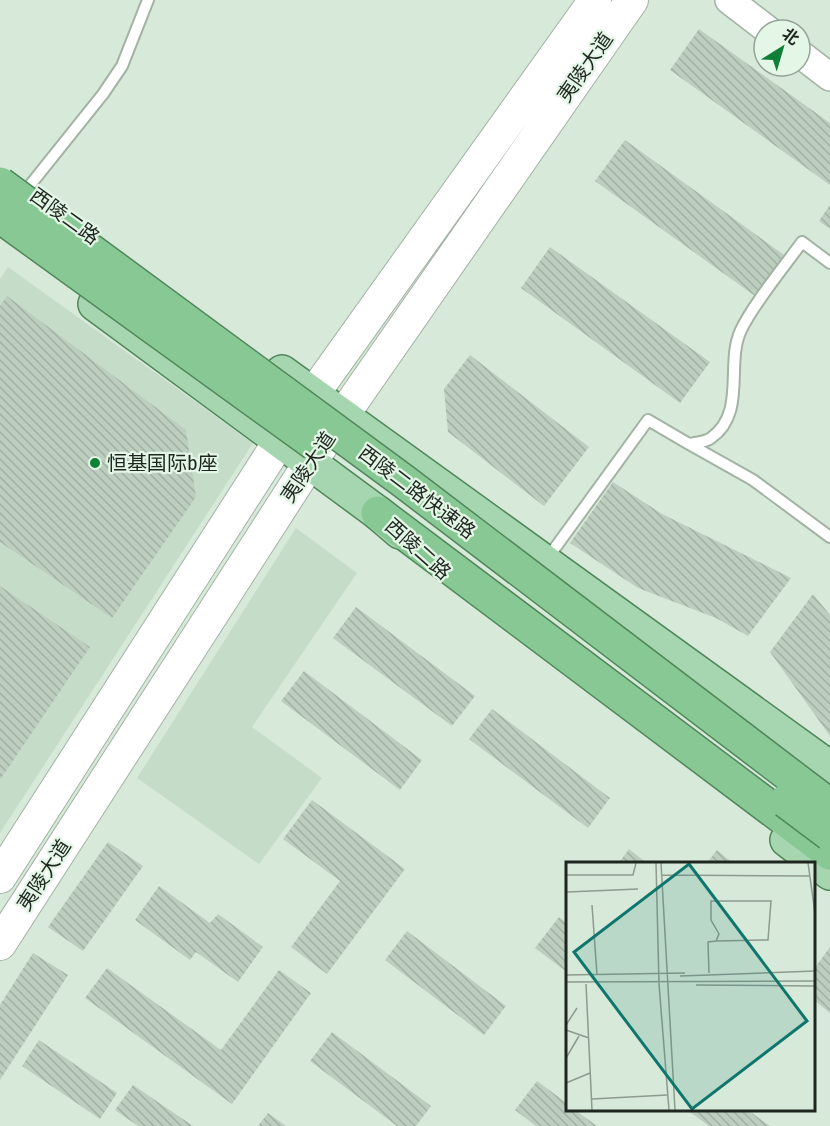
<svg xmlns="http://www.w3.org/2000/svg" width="830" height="1126" font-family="'Fira Sans Condensed','Noto Sans SC',sans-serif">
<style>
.built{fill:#c5ddc8}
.building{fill:url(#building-back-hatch)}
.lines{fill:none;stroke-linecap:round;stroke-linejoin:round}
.service-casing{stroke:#a2b3a4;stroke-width:14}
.tertiary-casing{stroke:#a2b3a4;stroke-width:30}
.secondary-casing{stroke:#a2b3a4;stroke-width:34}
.primary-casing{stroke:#50875a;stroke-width:36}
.trunk-casing{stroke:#50875a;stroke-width:36}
.service{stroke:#fff;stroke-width:10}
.tertiary{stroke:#fff;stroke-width:27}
.secondary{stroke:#fff;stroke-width:32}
.primary{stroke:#a6d6af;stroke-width:33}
.trunk{stroke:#88c894;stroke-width:33}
.trunk-bridge-casing{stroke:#50875a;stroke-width:36;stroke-linecap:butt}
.trunk-bridge{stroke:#88c894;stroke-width:33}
.poi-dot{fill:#0f8037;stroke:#e4f7e6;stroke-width:2}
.labels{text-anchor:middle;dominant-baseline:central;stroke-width:4.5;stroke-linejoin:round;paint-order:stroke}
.street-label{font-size:20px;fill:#1f2620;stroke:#e4f7e6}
.poi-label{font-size:20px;fill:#1f2620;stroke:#e4f7e6;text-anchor:start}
.inset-road{fill:none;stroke:#8d9b8f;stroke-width:1.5}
.view{fill:#0f766e;fill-opacity:0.15;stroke:#0f766e;stroke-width:3}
.inset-edge{fill:none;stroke:#1f2620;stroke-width:3}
</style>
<defs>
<pattern id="building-back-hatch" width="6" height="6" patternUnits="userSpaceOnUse" patternTransform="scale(1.5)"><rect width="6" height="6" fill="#bccebe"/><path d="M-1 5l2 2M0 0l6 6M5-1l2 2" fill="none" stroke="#a1b1a3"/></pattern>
</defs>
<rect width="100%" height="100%" fill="#d7e9d9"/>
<path class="built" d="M8 267 253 443 0 833V279Z
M296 528 357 573 252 727 322 778 259 864 137 778Z"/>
<path class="building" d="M699 29 830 123V185L670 70Z
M625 140 784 255 755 296 595 181Z
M830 205V229L819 221Z
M550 247 710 362 680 403 521 288Z
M7 296 186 430 196 497 112 618 0 542V306Z
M470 355 589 447 544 506 448 432 444 389Z
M613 482 662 514 791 578 748 636 716 618 638 588 570 543Z
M0 586 90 647 0 780Z
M813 594 830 615V736L770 652Z
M356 607 475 696 452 726 333 638Z
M304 671 422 760 400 790 281 701Z
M492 709 610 798 588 828 469 739Z
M312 800 405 869 327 974 291 947 340 881 283 839Z
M108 842 143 866 83 951 48 927Z
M629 849 648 864H618Z
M717 850 734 864H706Z
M159 886 210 923 218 914 263 947 238 982 196 952 190 960 135 920Z
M559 917 568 924V973L535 948Z
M407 931 506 1006 484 1035 385 960Z
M830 947V1013L814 1000V969Z
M33 953 68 975 0 1080V1005Z
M107 968 221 1050 279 970 311 993 232 1104 85 998Z
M332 1032 431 1106 416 1126H397L310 1061Z
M39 1040 117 1093 100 1119 22 1066Z
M537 1081 568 1104V1110H575L597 1126H536L515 1110Z
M133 1085 193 1126H138L115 1110Z
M687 1110H748L770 1126H709Z
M268 1113 286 1126H258Z"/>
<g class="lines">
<g class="service-casing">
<path id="service" d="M27 189 103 94 122 66 148 0
M689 444 753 480 830 537
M547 559 648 420 689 444C695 443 706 442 711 438 747 413 725 363 741 330 754 303 784 267 802 242L830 263"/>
</g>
<g class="tertiary-casing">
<path id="tertiary" d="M729 0 768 30
M800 54 830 77"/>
</g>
<g class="secondary-casing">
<path id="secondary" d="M0 877 279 442 595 0
M0 944 309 464 632 0"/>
</g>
<g class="primary-casing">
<path id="primary" d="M95 304 378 513 400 532
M282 372 830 768
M787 840 830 873"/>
</g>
<g class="trunk-casing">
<path id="trunk" d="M378 513 830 853"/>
</g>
<use href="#service" class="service"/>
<use href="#tertiary" class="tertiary"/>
<use href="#secondary" class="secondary"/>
<use href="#primary" class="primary"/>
<use href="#trunk" class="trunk"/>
<g class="trunk-bridge-casing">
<path id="trunk-bridge" d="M0 184 402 480 830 806
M0 216 315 444
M786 801 830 834"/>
</g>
<use href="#trunk-bridge" class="trunk-bridge"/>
</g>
<circle class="poi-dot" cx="95" cy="463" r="6"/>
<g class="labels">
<g class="street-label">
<text transform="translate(585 67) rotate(-55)">夷陵大道</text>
<text transform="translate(65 216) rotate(36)">西陵二路</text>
<text transform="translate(308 467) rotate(-56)">夷陵大道</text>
<text transform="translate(417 492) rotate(37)">西陵二路快速路</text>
<text transform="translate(418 549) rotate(42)">西陵二路</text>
<text transform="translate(44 875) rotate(-57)">夷陵大道</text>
</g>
<g class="poi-label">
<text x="107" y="463">恒基国际b座</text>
</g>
</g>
<g transform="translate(566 862)">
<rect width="249" height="249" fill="#d7e9d9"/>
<path class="inset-road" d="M90 1 93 122 103 248M95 1 109 248M242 1 249 51M0 13H67L70 1M95 13 243 14M1 30 72 27M26 43 31 113M143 111 142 80 150 79 153 72 145 58V39H205L202 78 150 79M0 113 119 111M114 114 249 109M0 120 249 119M20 122 26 248M130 123 249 124M0 163 11 146M0 168 23 176M0 196 13 174M0 221 24 211M26 237 101 233"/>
<path class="view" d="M123 2 241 159 126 247 8 90Z"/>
<rect width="249" height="249" class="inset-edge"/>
</g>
<g transform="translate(782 48) rotate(37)"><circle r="28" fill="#e4f7e6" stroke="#95a397" stroke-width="1.5"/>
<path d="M0-4.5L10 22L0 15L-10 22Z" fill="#0f8037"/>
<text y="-9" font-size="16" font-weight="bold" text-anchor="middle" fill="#1f2620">北</text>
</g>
</svg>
